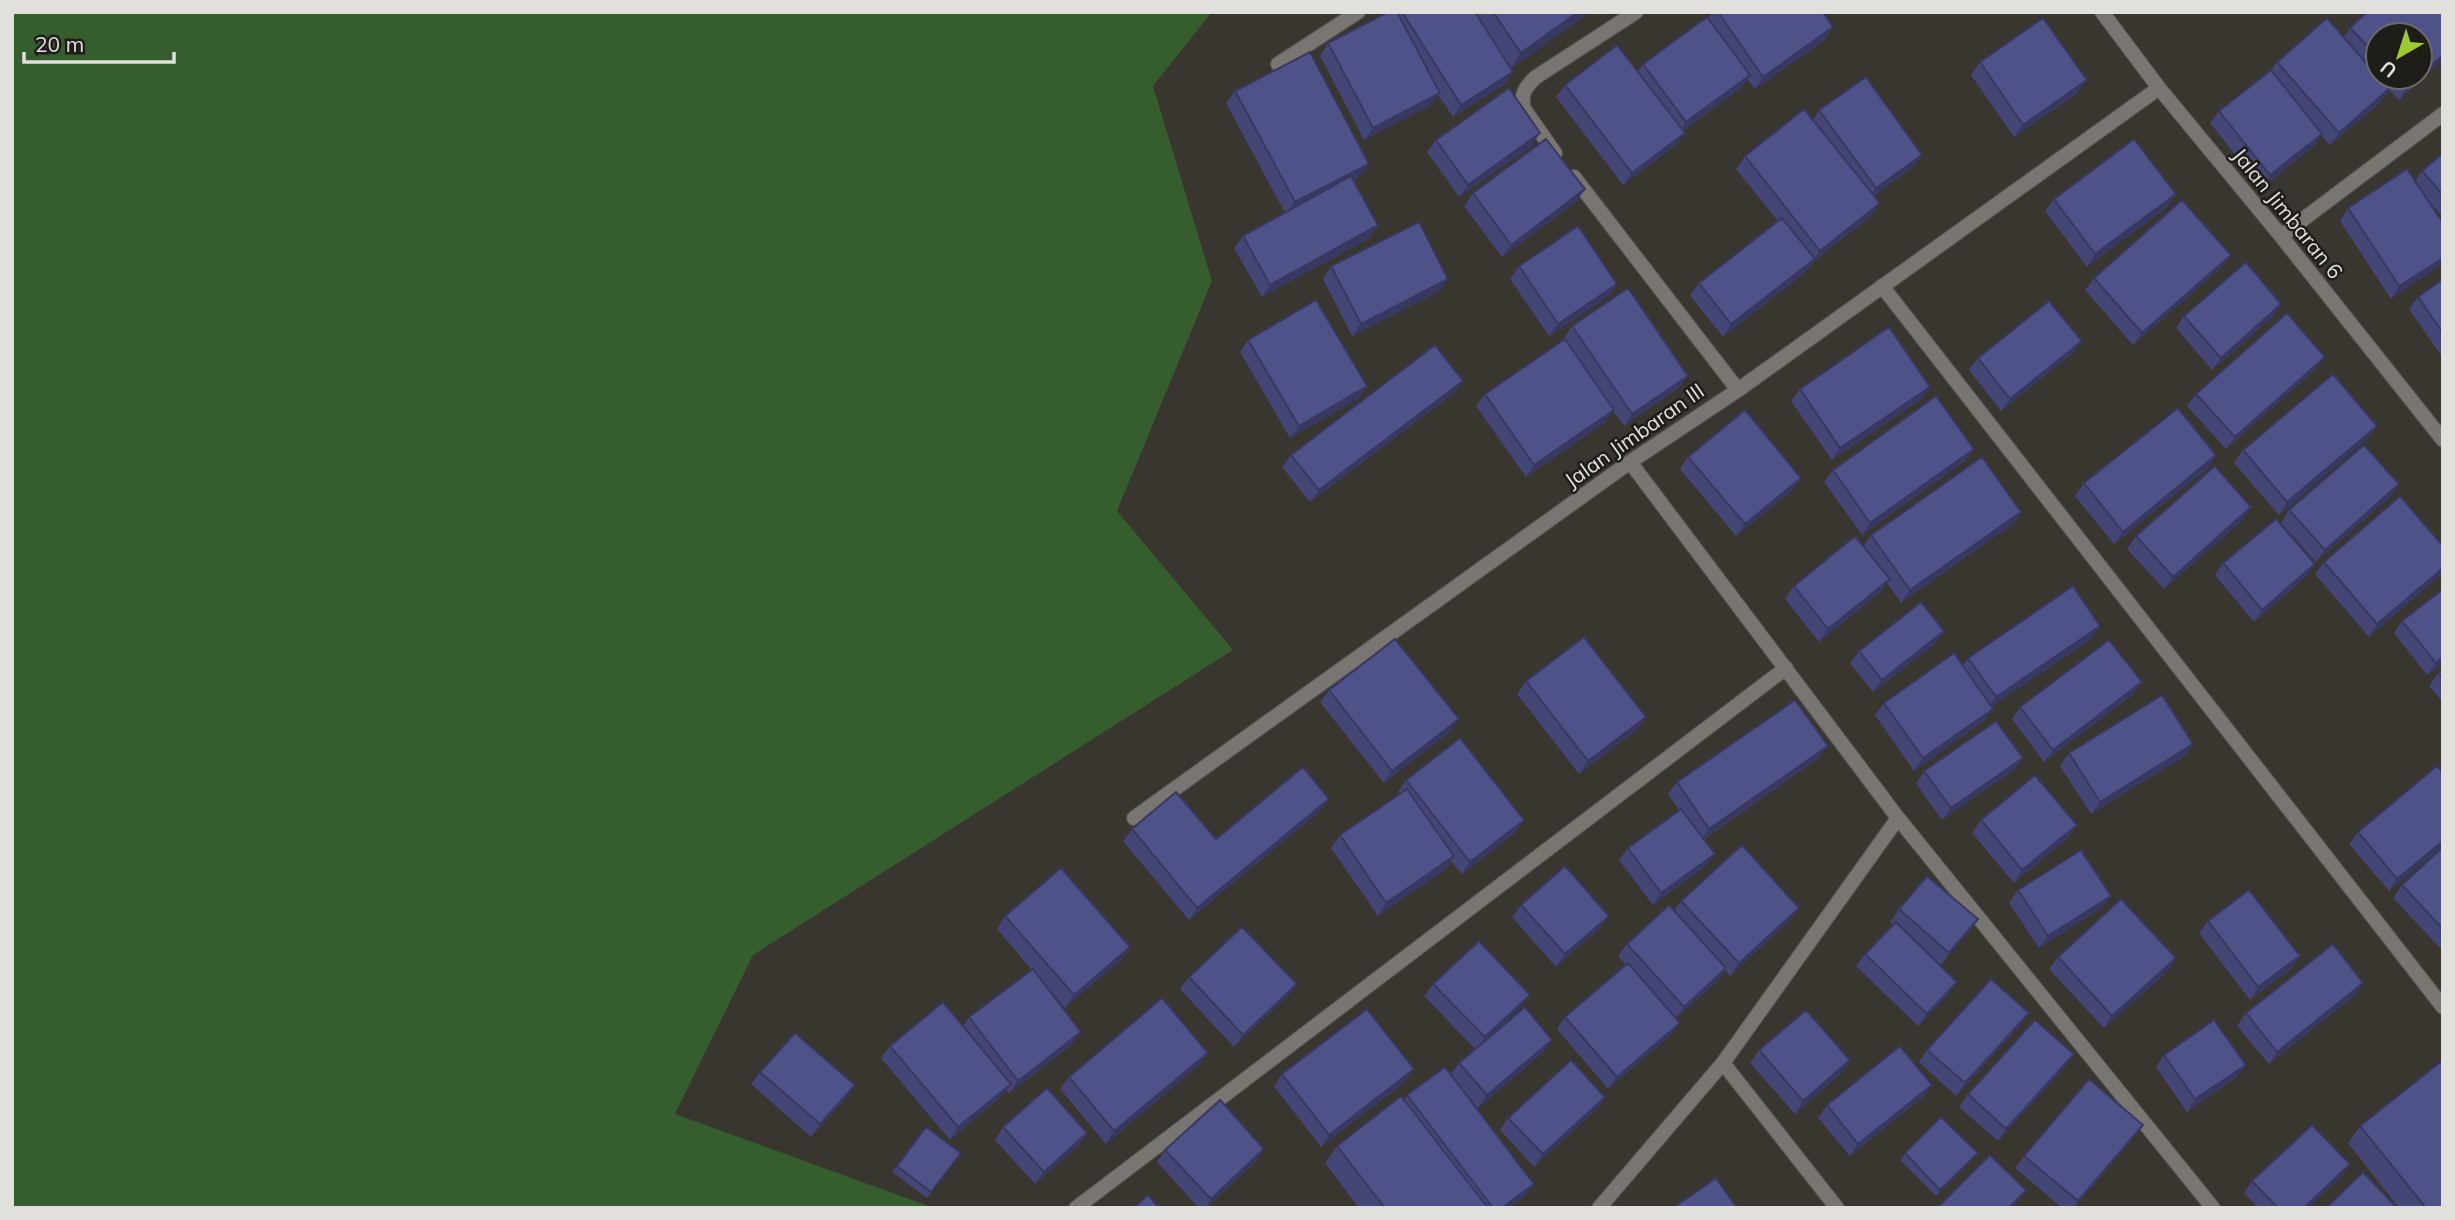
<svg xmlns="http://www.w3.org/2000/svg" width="2455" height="1220" font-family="Mulish,sans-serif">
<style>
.green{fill:#365d2d}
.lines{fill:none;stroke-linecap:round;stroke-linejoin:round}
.street-casing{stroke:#57544e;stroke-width:16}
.street{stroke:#797573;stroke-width:14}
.wall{fill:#444676;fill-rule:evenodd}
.shaded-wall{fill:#373960}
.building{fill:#4f5189;stroke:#373960;stroke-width:2}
.labels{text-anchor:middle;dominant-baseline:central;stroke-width:5;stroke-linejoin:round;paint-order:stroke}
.street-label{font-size:21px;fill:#e2e0dc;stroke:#1f1d1a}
</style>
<rect width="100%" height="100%" fill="#39352f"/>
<path class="green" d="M12 12H1212L1153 86 1212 281 1117 511 1233 650 753 955 675 1114 934 1208H12Z"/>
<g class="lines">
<g class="street-casing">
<path id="street" d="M2102 12 2159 88 2281 236 2443 440
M1278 64 1358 12
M1555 153 1524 109C1520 95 1525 87 1536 77L1636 12
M1574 177 1738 390
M2281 236 2443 114
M1882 286 2443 1007
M1630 462 1898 818 2213 1208
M1134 818 1630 462 1738 390 2159 88
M1723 1063 1837 1208
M1076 1208 1786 668
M1599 1208 1723 1063 1898 818"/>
</g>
<use href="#street" class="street"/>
</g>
<path class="wall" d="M1387 12H1591L1511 68 1513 72 1505 84 1453 117 1438 95 1431 105 1364 140 1320 56 1328 43Z
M1712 12H1823L1833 27 1825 40 1755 89 1747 79 1741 88 1683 131 1676 145 1623 185 1556 97 1565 85 1638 72 1643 64 1708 19Z
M2443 12V59L2399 100 2389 90 2381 102 2330 145 2321 135 2314 146 2262 188 2210 123 2219 111 2271 70 2277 62 2344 37 2350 28ZM2378 35 2420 77H2378Z
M1980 62 2078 93 2014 137 1971 75Z
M1235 91 1360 176 1353 180 1370 238 1262 297 1234 248 1243 236 1285 213 1226 103Z
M1819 110 1913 167 1874 196 1871 216 1814 261 1806 272 1723 337 1690 295 1699 283 1778 221 1736 169 1745 156 1813 120Z
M1436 140 1532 146 1459 197 1427 152Z
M2443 153V217L2427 199 2443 223V264L2391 299 2340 221 2348 208 2415 181 2422 171Z
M1473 193 1576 202 1502 257 1464 206Z
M2176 194 2167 207 2087 267 2045 211 2054 199Z
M1331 266 1440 291 1352 336 1323 279Z
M1519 266 1617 284 1609 296 1549 336 1510 279Z
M2222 267 2133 345 2085 290 2094 278Z
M2443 279V358L2409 309 2418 297Z
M2184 316 2273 317 2212 370 2176 328Z
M1572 326 1679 388 1624 426 1613 411 1606 422 1526 477 1476 406 1485 394 1565 339 1564 338Z
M1248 340 1367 386 1358 399 1290 438 1240 352Z
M2082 341 2073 353 2001 411 1969 370 1978 358Z
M2316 369 2226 449 2187 406 2196 394Z
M1800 389 1922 399 1832 460 1791 401Z
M1454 393 1310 502 1282 467 1291 455Z
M2377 426 2368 438 2279 515 2234 463 2243 450Z
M1974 449 1965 461 1862 535 1824 482 1833 470Z
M2216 455 2208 468 2114 544 2075 496 2084 483Z
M1688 457 1792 491 1736 536 1680 469Z
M2399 484 2390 497 2316 562 2281 523 2289 510Z
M2021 512 2013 524 1901 603 1887 583 1881 592 1819 642 1785 599 1794 586 1863 546 1871 535Z
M2243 520 2164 589 2127 549 2136 536Z
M2443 546V573L2369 637 2315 574 2324 562Z
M2223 563 2315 564 2306 577 2254 622 2215 575Z
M2443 589V663L2427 675 2394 633 2402 621Z
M1944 631 1935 644 1873 692 1850 663 1859 651Z
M2092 639 1991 707 1993 709 1984 721 1914 771 1875 715 1884 703 1962 666 1968 658Z
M2443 669V702L2429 686 2438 673Z
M1526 681 1637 730 1579 774 1517 694Z
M1329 690 1450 732 1384 783 1320 702Z
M2133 695 2044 762 2012 719 2020 707Z
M2193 744 2185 756 2091 814 2060 766 2069 753Z
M1819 758 1704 839 1706 866 1653 905 1619 860 1628 848 1679 810 1668 794 1677 782Z
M2023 758 2014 770 1942 820 1916 784 1924 771Z
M1406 780 1524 820 1515 833 1462 874 1451 861 1446 869 1378 916 1331 848 1340 835 1399 794 1398 792Z
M1329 799 1320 811 1189 920 1123 841 1132 829 1216 839Z
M1981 820 2068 838 2014 883 1972 833Z
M2358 832 2443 846 2389 891 2349 844Z
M2443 847V951L2393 898 2402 885Z
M2018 890 2102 908 2039 948 2009 903Z
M1681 901 1790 920 1730 976 1725 970 1718 981 1676 1018 1671 1035 1608 1089 1557 1029 1565 1017 1626 965 1618 956 1627 944 1674 911Z
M1521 905 1600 928 1556 967 1512 917Z
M1899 909 1978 919 1969 931 1941 965 1931 956 1957 982 1948 995 1918 1026 1856 966 1865 954 1894 925 1890 922Z
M1005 916 1130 947 1121 960 1065 1008 1045 984 1072 1045 1009 1093 1006 1090 1002 1096 950 1140 881 1058 890 1046 963 1026 969 1017 1032 970 997 929Z
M2208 921 2300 956 2291 969 2250 1000 2199 933Z
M2058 957 2176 958 2168 971 2104 1028 2049 969Z
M1189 977 1297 984 1288 996 1234 1047 1180 989Z
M1433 984 1521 1007 1495 1032 1544 1052 1478 1108 1461 1087 1525 1196 1509 1208H1359L1325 1163 1337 1146 1404 1100 1407 1095 1451 1074 1459 1063 1475 1049 1424 996Z
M2355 995 2269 1064 2237 1026 2246 1013Z
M2021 1025 1956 1096 1919 1062 1927 1050Z
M1759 1050 1850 1060 1842 1073 1795 1114 1750 1063Z
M1208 1053 1199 1065 1106 1144 1060 1089 1069 1077Z
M2074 1054 2065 1067 1998 1141 1959 1107 1968 1094Z
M2164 1055 2237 1077 2187 1112 2156 1067Z
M760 1072 846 1098 811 1137 751 1084Z
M1282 1074 1405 1082 1321 1147 1274 1086Z
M1932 1085 1923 1097 1850 1156 1818 1118 1827 1105Z
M1597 1109 1534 1167 1500 1130 1508 1118Z
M2360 1126 2443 1208H2399L2348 1143Z
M926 1127 961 1153 927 1198 892 1172Z
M1003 1127 1087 1133 1079 1145 1035 1184 995 1140Z
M2134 1137 2074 1208H2062L2015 1168 2024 1156Z
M1165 1150 1256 1161 1206 1208H1199L1157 1162Z
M1905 1153H1978L1973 1159 1936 1196 1900 1160Z
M2350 1164 2341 1177 2308 1208H2258L2244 1193 2252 1181Z"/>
<path class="shaded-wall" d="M1578 12H1591L1509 70 1521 53Z
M1833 27 1825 40 1755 89 1763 77Z
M2443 55V59L2399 100 2407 88Z
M1513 72 1505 84 1453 117 1461 105Z
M1750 75 1741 88 1677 135 1686 122Z
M2087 80 2078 93 2014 137 2023 125Z
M2389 89 2381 102 2330 145 2339 133Z
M1440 93 1431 105 1364 140 1373 128Z
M1540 133 1532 146 1459 197 1468 185Z
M1685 133 1676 145 1623 185 1632 173Z
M2322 134 2314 146 2262 188 2270 175Z
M1922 155 1913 167 1867 201 1876 188Z
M1369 164 1360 176 1286 215 1295 202Z
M1585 189 1576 202 1502 257 1511 245Z
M2176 194 2167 207 2087 267 2095 254Z
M1880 203 1871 216 1814 261 1806 272 1723 337 1731 324 1812 261 1820 251Z
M1378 225 1370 238 1262 297 1270 285Z
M2231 255 2222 267 2133 345 2142 333Z
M2443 258V264L2391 299 2399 286Z
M1448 279 1440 291 1352 336 1361 324Z
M1617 284 1609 296 1549 336 1558 324Z
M2281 304 2273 317 2212 370 2221 358Z
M2082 341 2073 353 2001 411 2010 399Z
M2325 357 2316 369 2226 449 2235 437Z
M1688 376 1679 388 1624 426 1632 414Z
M1463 381 1454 393 1310 502 1319 490Z
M1367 386 1358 399 1290 438 1299 426Z
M1930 387 1922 399 1832 460 1840 448Z
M1614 410 1606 422 1526 477 1534 465Z
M2377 426 2368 438 2279 515 2287 502Z
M1974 449 1965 461 1862 535 1870 523Z
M2216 455 2208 468 2114 544 2123 532Z
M1801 478 1792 491 1736 536 1745 524Z
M2399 484 2390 497 2316 562 2325 550Z
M2251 507 2243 520 2164 589 2173 577Z
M2021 512 2013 524 1901 603 1910 590Z
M2315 564 2306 577 2254 622 2262 610Z
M2443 568V573L2369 637 2377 624Z
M1890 579 1881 592 1819 642 1828 629Z
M2100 626 2092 639 1987 710 1996 697Z
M1944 631 1935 644 1873 692 1882 680Z
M2443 657V663L2427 675 2436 663Z
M2142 682 2133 695 2044 762 2053 750Z
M1993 709 1984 721 1914 771 1923 758Z
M1646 717 1637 730 1579 774 1588 761Z
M1459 719 1450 732 1384 783 1392 771Z
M2193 744 2185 756 2091 814 2100 802Z
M1828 746 1819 758 1700 841 1709 829Z
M2023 758 2014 770 1942 820 1951 808Z
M1329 799 1320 811 1189 920 1197 908Z
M1524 820 1515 833 1462 874 1470 862Z
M2077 825 2068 838 2014 883 2022 870Z
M2443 841V846L2389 891 2397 879Z
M1715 854 1706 866 1653 905 1661 893Z
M1454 856 1446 869 1378 916 1386 903Z
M2111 896 2102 908 2039 948 2048 936Z
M1799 908 1790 920 1730 976 1739 963Z
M1609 916 1600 928 1556 967 1565 954Z
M1978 919 1969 931 1941 965 1949 953Z
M1130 947 1121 960 1065 1008 1074 995Z
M2300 956 2291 969 2250 1000 2258 987Z
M2176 958 2168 971 2104 1028 2112 1016Z
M1726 968 1718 981 1675 1019 1684 1007Z
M1957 982 1948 995 1918 1026 1927 1014Z
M2363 983 2355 995 2269 1064 2277 1052Z
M1297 984 1288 996 1234 1047 1243 1035Z
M1530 995 1521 1007 1476 1050 1485 1037Z
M2029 1013 2021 1025 1956 1096 1965 1083Z
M1680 1023 1671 1035 1608 1089 1617 1077Z
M1081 1032 1072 1045 1009 1093 1018 1081Z
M1552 1040 1544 1052 1478 1108 1487 1095Z
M1208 1053 1199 1065 1106 1144 1114 1131Z
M2074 1054 2065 1067 1998 1141 2006 1129Z
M1850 1060 1842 1073 1795 1114 1803 1101Z
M2246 1065 2237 1077 2187 1112 2195 1099Z
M1414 1069 1405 1082 1321 1147 1329 1135Z
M1011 1084 1002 1096 950 1140 958 1127Z
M855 1085 846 1098 811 1137 820 1124Z
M1932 1085 1923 1097 1850 1156 1858 1144Z
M1605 1097 1597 1109 1534 1167 1543 1154Z
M2143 1125 2134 1137 2073 1208 2078 1201Z
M1087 1133 1079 1145 1035 1184 1044 1172Z
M1264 1149 1256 1161 1205 1208 1211 1199Z
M1978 1153 1973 1159 1936 1196 1940 1190Z
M2350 1164 2341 1177 2308 1208H2304Z
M1534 1184 1525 1196 1509 1208H1502Z
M2026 1190 2017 1203 2012 1208H2009Z"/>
<path class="building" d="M1388 12H1397L1440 93 1373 128 1328 43Z
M1402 12H1475L1513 72 1461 105Z
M1493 12H1578L1521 53Z
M1718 12H1823L1833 27 1763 77Z
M2367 12H2443V55L2420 76V35H2378V57L2350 28Z
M1707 17 1750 75 1686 122 1643 64Z
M2043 18 2087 80 2023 125 1980 62Z
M2327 18 2389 89 2339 133 2277 62Z
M1617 45 1685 133 1632 173 1565 85Z
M1310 52 1369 164 1295 202 1235 91Z
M2271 70 2322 134 2270 175 2219 111Z
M1866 77 1922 155 1876 188 1819 110Z
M2397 77H2419L2407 88Z
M1509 88 1540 133 1468 185 1436 140Z
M1804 109 1880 203 1820 251 1745 156Z
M1546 139 1585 189 1511 245 1473 193Z
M2134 139 2176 194 2095 254 2054 199Z
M2443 153V195L2422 171Z
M2407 169 2443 223V258L2399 286 2348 208Z
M1351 176 1378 225 1270 285 1243 236Z
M2182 200 2231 255 2142 333 2094 278Z
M1782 218 1815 259 1731 324 1699 283Z
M1419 222 1448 279 1361 324 1331 266Z
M1578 226 1617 284 1558 324 1519 266Z
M2246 262 2281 304 2221 358 2184 316Z
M2443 279V333L2418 297Z
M1628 288 1688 376 1632 414 1572 326Z
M1316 300 1367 386 1299 426 1248 340Z
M2049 301 2082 341 2010 399 1978 358Z
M2287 313 2325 357 2235 437 2196 394Z
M1889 327 1930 387 1840 448 1800 389Z
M1565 339 1614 410 1534 465 1485 394Z
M1435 345 1463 381 1319 490 1291 455Z
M2333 374 2377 426 2287 502 2243 450Z
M1936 396 1974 449 1870 523 1833 470Z
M2178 408 2216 455 2123 532 2084 483Z
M1745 410 1801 478 1745 524 1688 457Z
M2364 445 2399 484 2325 550 2289 510Z
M1982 457 2021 512 1910 590 1871 535Z
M2215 466 2251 507 2173 577 2136 536Z
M2400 496 2443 546V568L2377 624 2324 562Z
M2276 519 2315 564 2262 610 2223 563Z
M1855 536 1890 579 1828 629 1794 586Z
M2073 586 2100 626 1996 697 1968 658Z
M2443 589V657L2436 663 2402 621Z
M1921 602 1944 631 1882 680 1859 651Z
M1584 637 1646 717 1588 761 1526 681Z
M1395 639 1459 719 1392 771 1329 690Z
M2109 640 2142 682 2053 750 2020 707Z
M1954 653 1993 709 1923 758 1884 703Z
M2443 669V679L2438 673Z
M2162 695 2193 744 2100 802 2069 753Z
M1795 700 1828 746 1709 829 1677 782Z
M1996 721 2023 758 1951 808 1924 771Z
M1460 738 1524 820 1470 862 1406 780Z
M2437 766 2443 773V841L2397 879 2358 832Z
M1303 767 1329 799 1197 908 1132 829 1176 792 1216 839Z
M2035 775 2077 825 2022 870 1981 820Z
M1407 789 1454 856 1386 903 1340 835Z
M1681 809 1715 854 1661 893 1628 848Z
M1742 845 1799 908 1739 963 1681 901Z
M2443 847V929L2402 885Z
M2081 850 2111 896 2048 936 2018 890Z
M1565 866 1609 916 1565 954 1521 905Z
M1061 868 1130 947 1074 995 1005 916Z
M1927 876 1978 919 1949 953 1899 909Z
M2249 890 2300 956 2258 987 2208 921Z
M2121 899 2176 958 2112 1016 2058 957Z
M1669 905 1726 968 1684 1007 1627 944Z
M1896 922 1957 982 1927 1014 1865 954Z
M1242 927 1297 984 1243 1035 1189 977Z
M1479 941 1530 995 1485 1037 1433 984Z
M2333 944 2363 983 2277 1052 2246 1013Z
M1628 963 1680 1023 1617 1077 1565 1017Z
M1033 969 1081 1032 1018 1081 969 1017Z
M1991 979 2029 1013 1965 1083 1927 1050Z
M1162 998 1208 1053 1114 1131 1069 1077Z
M943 1002 1011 1084 958 1127 890 1046Z
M1525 1007 1552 1040 1487 1095 1459 1063Z
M1367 1009 1414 1069 1329 1135 1282 1074Z
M1806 1010 1850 1060 1803 1101 1759 1050Z
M2035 1020 2074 1054 2006 1129 1968 1094Z
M2214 1020 2246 1065 2195 1099 2164 1055Z
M795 1033 855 1085 820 1124 760 1072Z
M1900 1046 1932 1085 1858 1144 1827 1105Z
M1571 1060 1605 1097 1543 1154 1508 1118Z
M2443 1060V1208H2426L2360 1126Z
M1445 1067 1534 1184 1502 1208H1493L1407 1095Z
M2089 1079 2143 1125 2078 1201 2024 1156Z
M1047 1088 1087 1133 1044 1172 1003 1127Z
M1401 1096 1488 1208H1385L1337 1146Z
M1220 1100 1264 1149 1211 1199 1165 1150Z
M1941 1117 1978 1153 1940 1190 1905 1153Z
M2312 1125 2350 1164 2304 1208H2278L2252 1181Z
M926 1127 961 1153 931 1192 897 1166Z
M1990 1155 2026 1190 2009 1208H1937Z
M2363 1172 2397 1208H2326Z
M1716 1178 1737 1208H1673Z
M1148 1195 1159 1208H1134Z"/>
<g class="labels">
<g class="street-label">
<text transform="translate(2288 213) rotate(51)">Jalan Jimbaran 6</text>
<text transform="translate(1634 435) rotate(-35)">Jalan Jimbaran III</text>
</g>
</g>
<rect width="2455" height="1220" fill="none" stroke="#e2e0dc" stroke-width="28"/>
<g transform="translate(2399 56) rotate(219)"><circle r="33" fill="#1f1d1a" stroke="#6d6b68" stroke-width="2"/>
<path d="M0-5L12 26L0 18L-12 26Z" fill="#9cca31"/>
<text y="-10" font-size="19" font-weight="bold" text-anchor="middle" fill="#e2e0dc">U</text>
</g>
<path d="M24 52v10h150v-10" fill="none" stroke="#e2e0dc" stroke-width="3.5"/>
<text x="35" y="52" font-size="21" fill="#e2e0dc" stroke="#1f1d1a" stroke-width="5" paint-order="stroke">20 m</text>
</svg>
